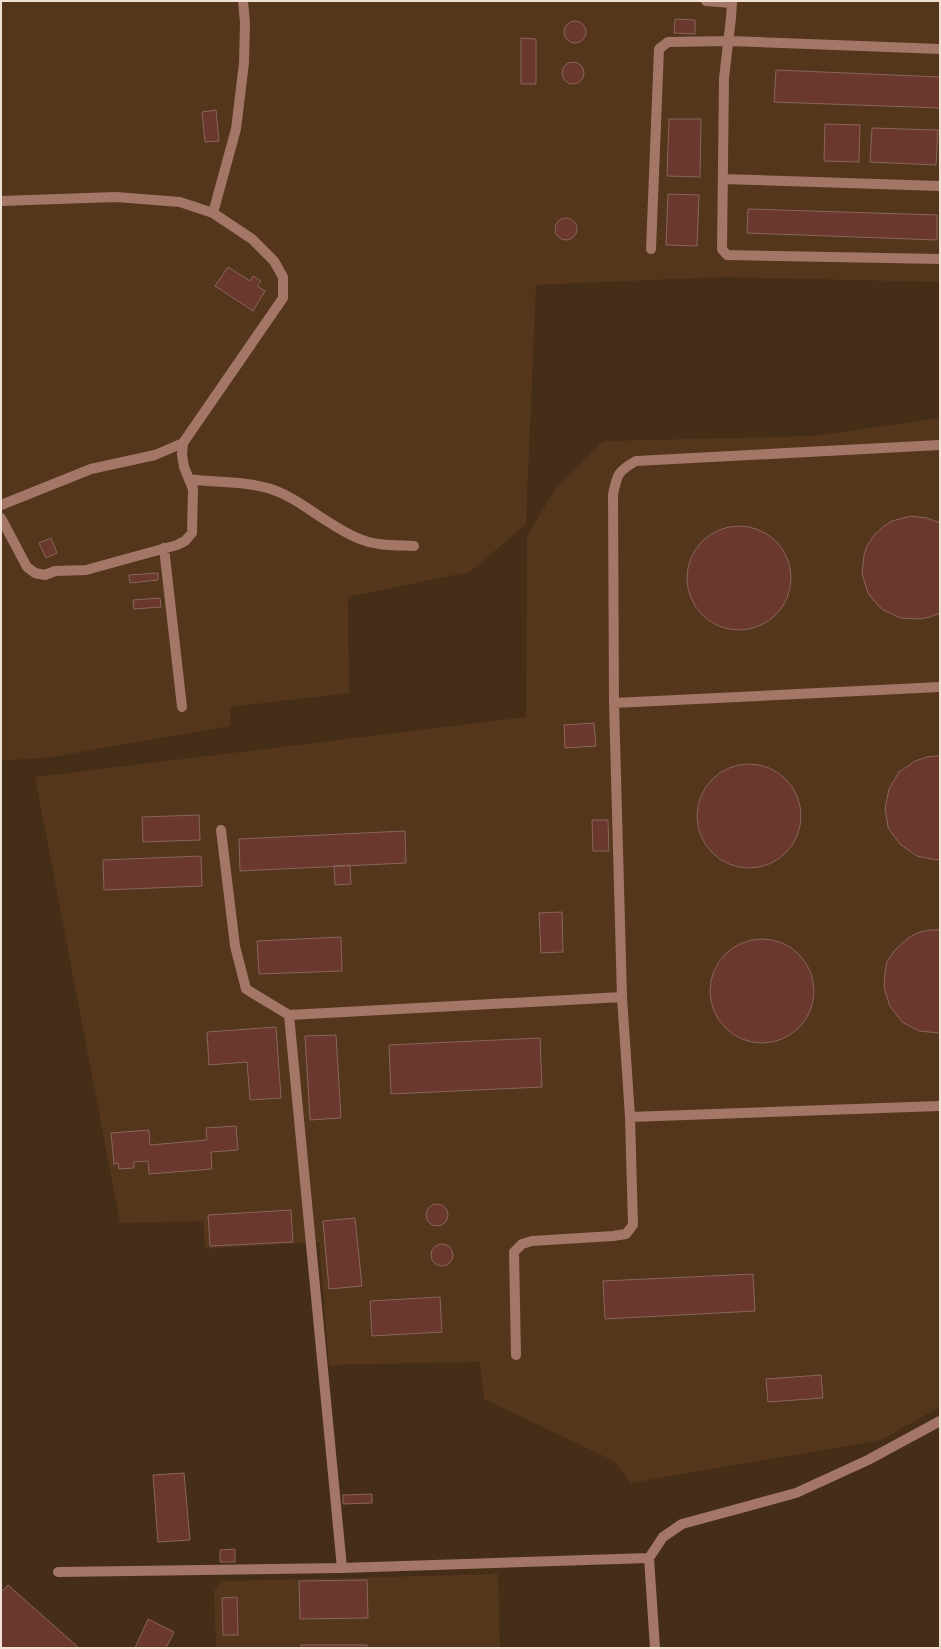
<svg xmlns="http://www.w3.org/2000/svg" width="941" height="1649" font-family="'Titillium Web',sans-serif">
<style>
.built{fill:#53361b}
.building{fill:#6a382d;stroke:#89655d}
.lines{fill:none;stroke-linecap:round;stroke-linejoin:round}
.minor{stroke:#a37667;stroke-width:10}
</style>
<rect width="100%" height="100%" fill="#452d18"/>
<path class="built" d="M1 1H940V282L724 277 536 285 526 524 470 572 348 597 349 693 230 707V726L52 757 1 761Z
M940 418V1407L881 1440 631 1483 614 1461 484 1399 480 1362 329 1365 319 1242 205 1249 203 1221 120 1223 35 777 526 717 527 536 554 491 603 441 814 436Z
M498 1574 500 1648H216L214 1591 222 1581Z"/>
<path class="building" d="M675 19 695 20V34L674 33Z
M564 32a11 11 0 1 1 22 0a11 11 0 1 1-22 0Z
M521 38 536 39V84H521Z
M562 73a11 11 0 1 1 22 0a11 11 0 1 1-22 0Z
M776 70 940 77V108L774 102Z
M216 110 219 141 205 142 202 112Z
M669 119H701L700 177 667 176Z
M825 124 860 125 859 162 824 161Z
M872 128 938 130 936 165 870 162Z
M668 194 699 195 697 246 666 245Z
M748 209 937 215V240L747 233Z
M555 229a11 11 0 1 1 22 0a11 11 0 1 1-22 0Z
M228 267 250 281 253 276 261 281 257 286 265 291 253 311 215 286Z
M911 516 927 518 940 523V613L930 617 920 619 901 618 883 610 874 601 868 593 862 574 864 555 867 546 874 535 884 526 892 521Z
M687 578a52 52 0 1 1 104 0a52 52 0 1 1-104 0Z
M51 538 57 553 46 558 39 543Z
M158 573V580L130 583 129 575Z
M160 598 161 607 134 609 133 600Z
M594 723 596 746 565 748 564 725Z
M937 756H940V859L936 860 917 856 901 845 893 835 888 827 885 808 889 789 899 772 915 761 927 757Z
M697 816a52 52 0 1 1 104 0a52 52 0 1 1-104 0Z
M199 815 200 840 143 842 142 817Z
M592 820H608L609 851H593Z
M405 831 406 863 240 871 239 839Z
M201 856 202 886 104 890 103 860Z
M350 865 351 884 335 885 334 866Z
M562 912 563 952 541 953 539 913Z
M929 930H940V1033H938L919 1031 902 1022 890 1006 884 988 885 972 887 962 894 951 908 938 917 933Z
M341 937 342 971 259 974 257 941Z
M710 991a52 52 0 1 1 104 0a52 52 0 1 1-104 0Z
M276 1027 281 1098 250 1100 247 1062 209 1065 207 1032Z
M336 1035 341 1118 310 1120 305 1036Z
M540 1038 542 1087 391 1094 389 1045Z
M236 1126 238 1150 211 1152 212 1169 149 1174 148 1161 134 1162V1168L119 1169 118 1163 114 1164 111 1133 149 1130 150 1145 207 1140 206 1128Z
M426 1215a11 11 0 1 1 22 0a11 11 0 1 1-22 0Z
M291 1210 293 1242 210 1246 208 1215Z
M355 1218 362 1286 329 1289 323 1221Z
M431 1255a11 11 0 1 1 22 0a11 11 0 1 1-22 0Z
M753 1274 755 1311 605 1319 603 1281Z
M440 1297 442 1332 372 1336 370 1301Z
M821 1375 823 1398 768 1402 766 1379Z
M184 1473 190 1540 158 1542 153 1475Z
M372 1494V1503L343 1504V1495Z
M235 1549V1562H220V1550Z
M367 1580 368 1618 300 1619 299 1581Z
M8 1585 79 1648H1V1592Z
M237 1597 238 1635H223L222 1598Z
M148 1619 174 1632 166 1648H135Z
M301 1645H367V1648H301Z"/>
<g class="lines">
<path class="minor" d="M706 1 732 3
M732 1 731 18 724 78 722 249 727 255 940 259
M723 179 940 186
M1 201 116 197 180 202 213 213 252 239 274 261 283 277V298L183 443 182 455 184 467 193 489 192 533 185 541 177 545 86 570 55 571 45 575 35 573 27 567 1 518
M213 213 236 129 244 63 245 23 243 1
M651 249 659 49 668 42 729 41 940 49
M189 479C215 483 247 481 271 489 301 499 329 527 360 539 376 546 397 545 414 546
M1 505 91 469 155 455 183 443
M164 548 182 707
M614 703 940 687
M221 830 235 946 246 989 289 1015 342 1568
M289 1015 622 997
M630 1117 940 1106
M516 1355 514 1252 522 1244 532 1241 613 1236 626 1234 633 1225 630 1117 622 997 614 703 613 495C617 474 618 471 636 461L940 445
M649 1558 655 1648
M58 1572 342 1568 649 1558 663 1537 682 1524 796 1493 868 1460 940 1421"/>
</g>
<rect width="941" height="1649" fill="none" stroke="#f0e1d4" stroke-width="4"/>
</svg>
